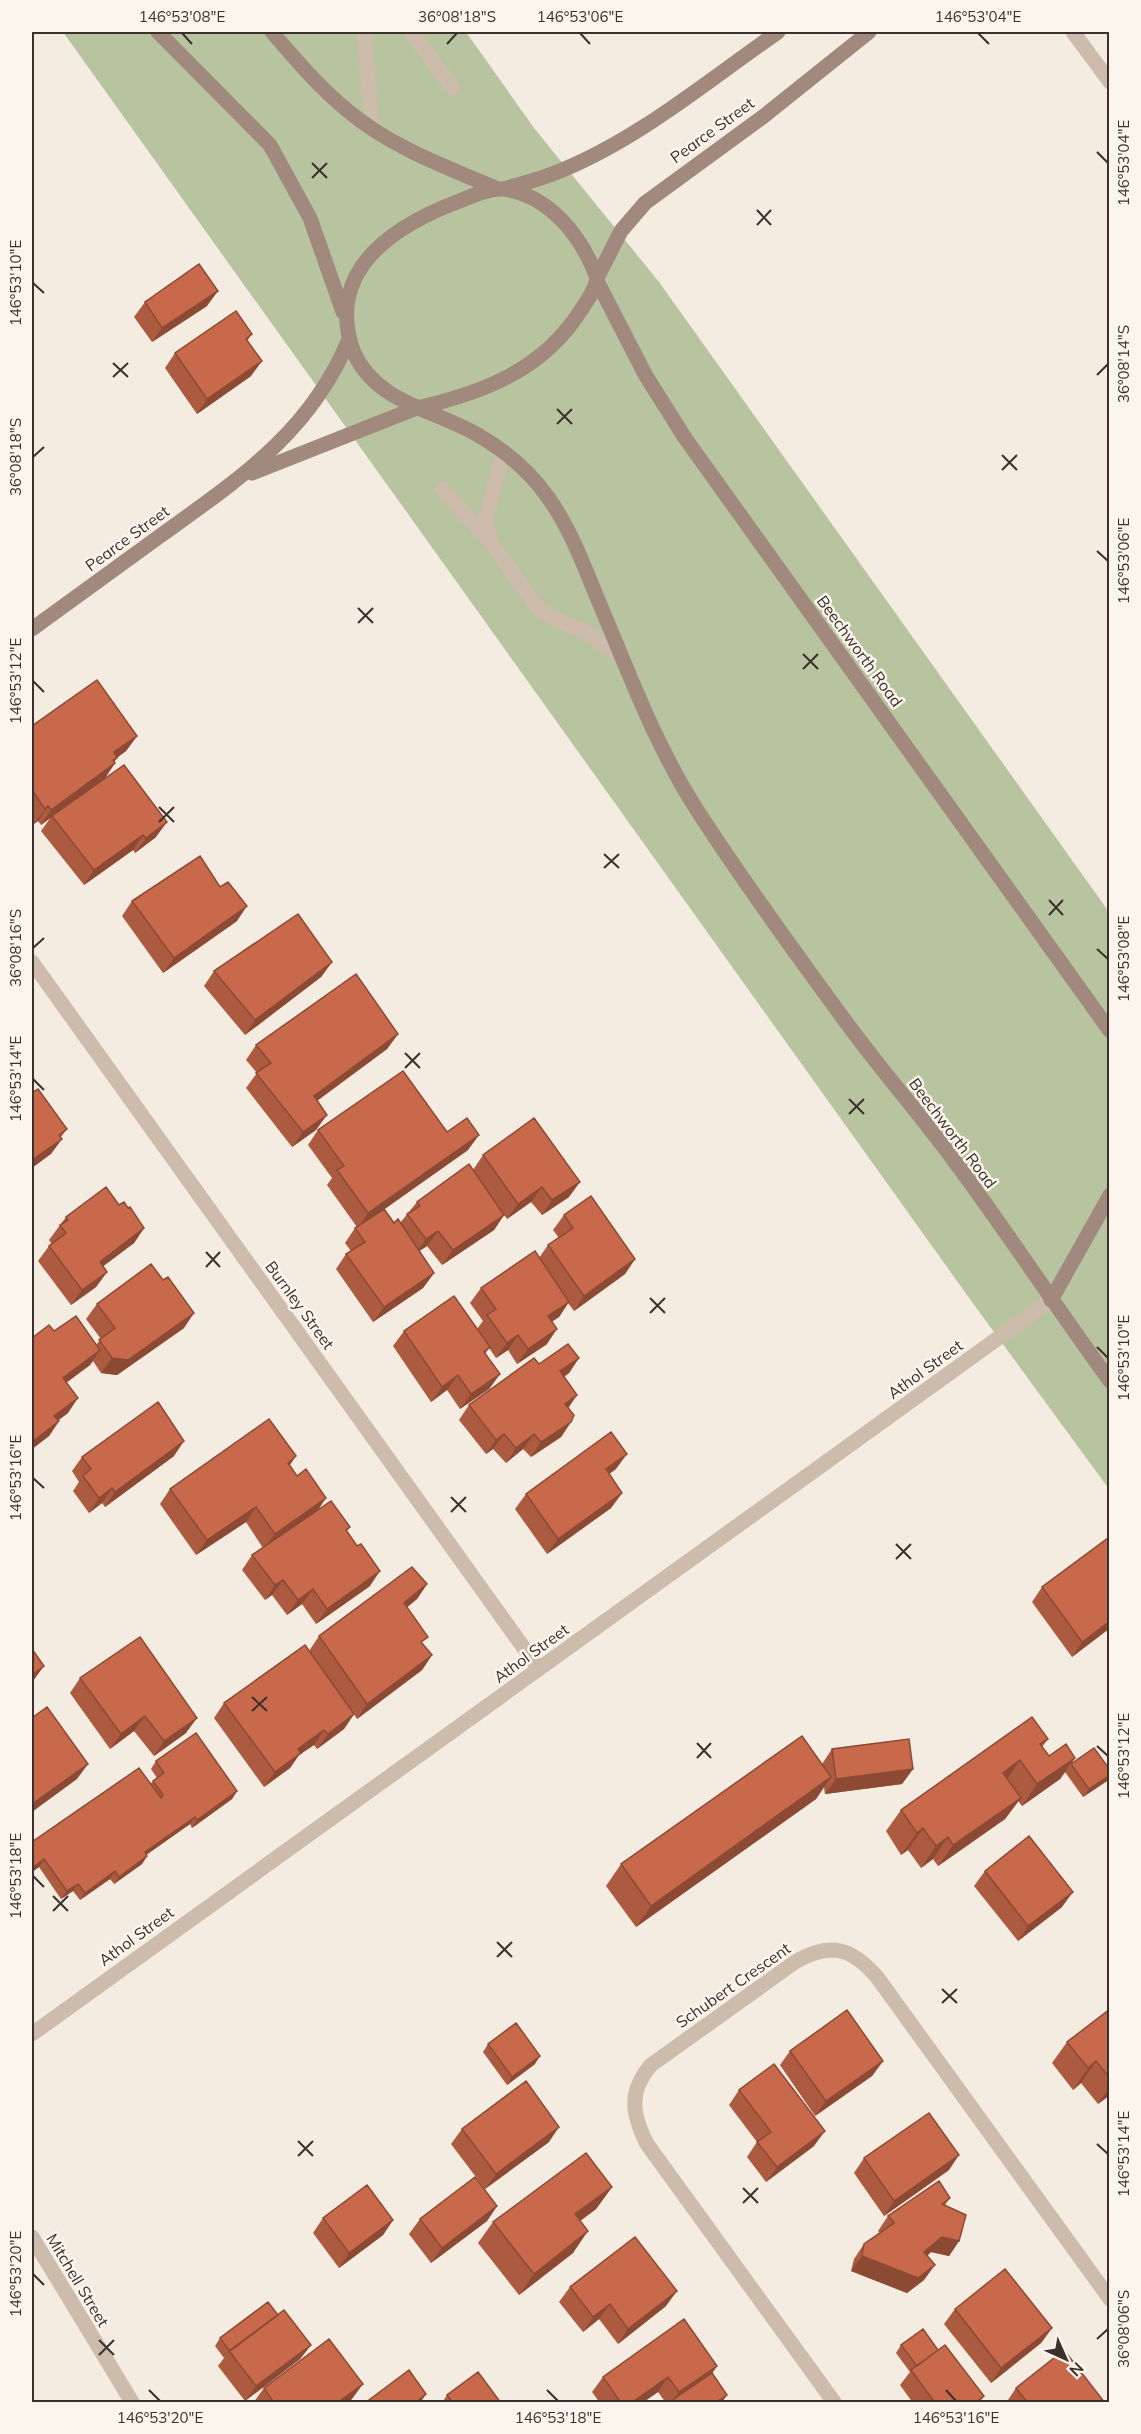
<svg xmlns="http://www.w3.org/2000/svg" width="1141" height="2434" font-family="Mulish,sans-serif">
<style>
.green{fill:#b8c4a0}
.lines{fill:none;stroke-linecap:round;stroke-linejoin:round}
.service{stroke:#cdbbac;stroke-width:15}
.minor{stroke:#cdbbac;stroke-width:15}
.secondary{stroke:#a18a7d;stroke-width:15}
.wall{fill:#ac5a40}
.shaded-wall{fill:#8c4a34}
.building{fill:#c8694b;stroke:#8c4a34;stroke-width:1.5}
.ticks{fill:none;stroke:#3b302b;stroke-width:2}
.labels{text-anchor:middle;dominant-baseline:central;stroke-width:5;stroke-linejoin:round;paint-order:stroke}
.street-label{font-size:16px;fill:#3b302b;stroke:#fbf5ee}
.neatline{fill:none;stroke:#3b302b;stroke-width:2}
.ticks-label{font-size:15px;text-anchor:middle;fill:#3b302b}
</style>
<rect width="100%" height="100%" fill="#f4ebe1"/>
<path class="green" d="M63 32H466L534 128 659 282 1109 912V1489L972 1302Z"/>
<g class="lines">
<path class="service" d="M442 489 491 543"/>
<path class="minor" d="M364 32 372 128
M411 32 453 88
M1073 32 1110 82
M503 452 486 519 491 543 539 609 554 619 584 631 624 659
M32 962 539 1669
M32 2034 1051 1300
M32 2237 132 2402
M834 2402 647 2144C632 2114 628 2092 651 2065L795 1962C830 1942 851 1947 877 1977L1110 2299"/>
<path class="secondary" d="M158 32 270 145 310 218 343 312
M272 32C295 59 320 88 348 111 391 147 446 167 498 189
M503 189C520 184 538 180 555 173 637 141 707 81 778 32
M597 278 621 231 645 203 764 116 869 32
M597 281 646 376 685 438 1110 1031
M421 407C485 392 544 369 581 310 587 301 596 289 597 278 582 237 550 195 503 189 490 188 474 195 462 200 419 216 361 245 349 295 344 314 347 334 354 353 377 403 433 409 478 435 504 450 529 471 547 496 569 526 582 561 596 595 627 668 654 743 697 810 743 881 793 950 843 1018 880 1069 921 1115 958 1166 1010 1236 1058 1310 1110 1381
M252 473 419 407
M32 629C74 598 117 567 160 536 239 479 311 432 349 339
M1051 1300 1110 1195"/>
</g>
<path class="wall" d="M145 302 207 306 152 342 134 317Z
M252 334 247 341 251 376 197 414 165 368 175 353Z
M32 726 137 736 126 751 117 757 114 762 115 763 105 778 156 837 135 853 133 850 84 885 41 831 51 817 41 825 38 821 34 824 32 820Z
M220 887 237 921 163 973 122 916 132 901Z
M332 962 321 977 245 1035 204 986 214 971Z
M398 1034 387 1049 317 1101 316 1130 292 1147 246 1088 257 1073 246 1060 256 1045Z
M318 1130 447 1132 468 1150 384 1209 394 1223H400L417 1202 504 1215 494 1230 442 1265 427 1246 419 1251 434 1273 423 1288 373 1322 336 1269 346 1254 351 1251 345 1243 355 1228 357 1227 327 1185 332 1178 308 1145Z
M483 1155 569 1197 542 1215 531 1202 507 1219 473 1170Z
M119 1205 128 1208 144 1228 134 1243 103 1266 107 1272 96 1287 71 1305 38 1261 49 1246 52 1244 49 1240 66 1217Z
M564 1215 635 1259 625 1274 574 1311 568 1303 559 1317 552 1321 547 1344 517 1364 508 1350 496 1358 489 1348 485 1354 500 1374 489 1389 460 1409 447 1390 431 1402 393 1346 404 1331 477 1329 483 1321 470 1303 481 1288 539 1258 548 1245 559 1238 553 1230Z
M97 1304 184 1328 117 1375 101 1373 93 1361 90 1365 66 1383 68 1413 58 1420 59 1421 49 1436 32 1449V1338L54 1331 96 1345 101 1339 86 1319Z
M579 1358 569 1373 564 1377 568 1408 571 1422 561 1437 531 1457 523 1449 506 1463 493 1449 486 1454 459 1420 469 1405 539 1364Z
M174 1456 105 1507 102 1503 89 1513 73 1491 79 1482 72 1471 82 1457Z
M290 1466 318 1509 350 1527 347 1531 370 1586 316 1624 302 1604 287 1615 272 1595 265 1600 242 1570 252 1555 263 1548 246 1522 196 1555 160 1504 170 1489Z
M616 1469 609 1474 622 1493 611 1508 547 1554 515 1509 526 1494Z
M427 1584 417 1599 407 1607 423 1645 432 1655 422 1670 357 1719 354 1714 344 1729 317 1749 314 1745 299 1755 290 1768 264 1787 214 1718 224 1703 309 1651 319 1636Z
M1042 1587 1110 1628 1072 1657 1032 1602Z
M80 1678 186 1733 154 1756 134 1731 110 1749 70 1693Z
M1048 1739 1042 1747 1049 1756 1075 1758 1060 1779 1022 1806 1018 1801 1005 1819 938 1866 933 1859 921 1868 908 1850 901 1855 886 1831 901 1810Z
M832 1749 913 1769 902 1784 825 1794 824 1787 816 1799 636 1927 606 1886 621 1864 822 1764Z
M156 1761 237 1791 232 1799 192 1828 190 1824 146 1855 147 1856 142 1864 114 1884 110 1879 80 1900 73 1891 61 1899 39 1867 32 1872V1842L150 1784 157 1778 151 1769Z
M1071 1764 1110 1770V1777L1107 1781 1083 1797 1065 1772Z
M985 1871 1062 1907 1018 1941 974 1886Z
M1110 2009V2095L1098 2104 1081 2083 1073 2090 1052 2063 1067 2042Z
M488 2044 535 2064 507 2085 483 2052Z
M790 2051 883 2061 872 2076 815 2116 780 2065Z
M739 2090 814 2146 766 2182 747 2157 757 2142 729 2105Z
M462 2129 549 2142 485 2189 451 2144Z
M864 2158 949 2170 884 2216 854 2173Z
M612 2187 596 2209 580 2221 573 2253 519 2295 478 2243 493 2222Z
M950 2198 945 2205 959 2241 949 2256 931 2252 927 2256 924 2280 907 2293 851 2271 854 2259 864 2244 880 2233 878 2231 888 2216Z
M497 2206 487 2221 431 2263 409 2234 420 2219Z
M323 2218 393 2220 383 2235 339 2268 313 2233Z
M570 2287 666 2306 618 2344 599 2319 583 2332 559 2302Z
M955 2309 1052 2328 1041 2343 991 2383 944 2324Z
M278 2315 311 2345 300 2359 245 2401 218 2366 224 2358 215 2346 220 2338Z
M901 2345 938 2350 984 2396 979 2403H913L900 2385 910 2372 896 2353Z
M717 2366 712 2373 727 2395 721 2403H666L658 2392 642 2403H600L592 2392 603 2377Z
M264 2388 352 2399 347 2403H253Z
M1016 2388 1105 2403H1006Z
M447 2395 501 2403H442Z"/>
<path class="shaded-wall" d="M218 291 207 306 152 342 162 328Z
M262 361 251 376 197 414 207 399Z
M137 736 126 751 114 760 117 758 111 766 115 763 105 778 41 825 51 810 114 752Z
M48 806 38 821 34 824 45 809Z
M167 822 156 837 135 853 146 838Z
M143 835 133 850 84 885 94 870Z
M247 906 237 921 163 973 174 958Z
M332 962 321 977 245 1035 255 1020Z
M398 1034 387 1049 303 1111 314 1096Z
M327 1115 316 1130 292 1147 303 1132Z
M67 1129 57 1142 62 1139 51 1154 32 1168V1160Z
M479 1135 468 1150 358 1228 368 1213Z
M580 1182 569 1197 542 1215 552 1200Z
M542 1187 531 1202 507 1219 518 1204Z
M504 1215 494 1230 442 1265 453 1250Z
M144 1228 134 1243 89 1277 100 1262Z
M438 1231 427 1246 415 1254 426 1239Z
M635 1259 625 1274 574 1311 584 1296Z
M107 1272 96 1287 71 1305 82 1290Z
M434 1273 423 1288 373 1322 384 1307Z
M569 1302 559 1317 538 1331 548 1316Z
M194 1313 184 1328 117 1375 101 1373 112 1358Z
M557 1329 547 1344 517 1364 528 1349Z
M518 1335 508 1350 496 1358 507 1343Z
M100 1350 90 1365 52 1393 63 1378Z
M579 1358 569 1373 549 1386 560 1371Z
M500 1374 489 1389 460 1409 471 1394Z
M458 1375 447 1390 431 1402 442 1387Z
M577 1395 567 1410 565 1404Z
M78 1398 68 1413 44 1431 54 1416Z
M59 1421 49 1436 32 1449V1442Z
M571 1422 561 1437 531 1457 541 1442Z
M504 1434 493 1449 486 1454 496 1440Z
M534 1434 523 1449 506 1463 516 1448Z
M184 1441 174 1456 105 1507 115 1492Z
M627 1454 616 1469 595 1484 606 1469Z
M296 1456 286 1471 288 1463Z
M112 1488 102 1503 89 1513 99 1498Z
M622 1493 611 1508 547 1554 558 1539Z
M326 1498 316 1513 264 1549 275 1534Z
M256 1507 246 1522 196 1555 207 1540Z
M380 1571 370 1586 316 1624 327 1609Z
M283 1580 272 1595 265 1600 275 1585Z
M427 1584 417 1599 394 1618 404 1603Z
M313 1589 302 1604 287 1615 298 1600Z
M1110 1621V1628L1072 1657 1082 1642Z
M432 1655 422 1670 357 1719 367 1704Z
M44 1666 33 1681 32 1683V1675Z
M354 1714 344 1729 317 1749 328 1734Z
M145 1716 134 1731 110 1749 121 1734Z
M197 1718 186 1733 154 1756 164 1741Z
M324 1730 314 1745 299 1755 290 1768 264 1787 275 1772 298 1749Z
M1075 1758 1060 1779 1022 1806 1037 1784Z
M1020 1760 1005 1782 1003 1773Z
M88 1764 77 1779 32 1812V1804Z
M913 1769 902 1784 825 1794 836 1779Z
M1110 1775V1777L1107 1781 1083 1797 1089 1789Z
M831 1777 816 1799 636 1927 651 1906Z
M237 1791 232 1799 192 1828 197 1820Z
M1021 1798 1005 1819 938 1866 953 1845Z
M195 1817 190 1824 139 1860 145 1852Z
M923 1828 908 1850 901 1855 917 1833Z
M948 1837 933 1859 921 1868 936 1846Z
M147 1856 142 1864 114 1884 119 1877Z
M44 1859 39 1867 32 1872V1868Z
M115 1871 110 1879 80 1900 85 1893Z
M78 1884 73 1891 61 1899 67 1891Z
M1073 1892 1062 1907 1018 1941 1028 1926Z
M540 2056 535 2064 507 2085 512 2077Z
M883 2061 872 2076 815 2116 826 2101Z
M1096 2061 1081 2083 1073 2090 1088 2068Z
M1110 2087V2095L1098 2104Z
M559 2127 549 2142 485 2189 496 2174Z
M825 2131 814 2146 766 2182 777 2167Z
M959 2155 949 2170 884 2216 894 2201Z
M612 2187 596 2209 560 2236 575 2214Z
M497 2206 487 2221 431 2263 442 2248Z
M393 2220 383 2235 339 2268 349 2253Z
M588 2231 573 2253 519 2295 534 2274Z
M942 2237 959 2241 949 2256 931 2252 914 2267 924 2252Z
M862 2256 935 2265 924 2280 907 2293 851 2271Z
M677 2291 666 2306 618 2344 628 2329Z
M610 2304 599 2319 583 2332 593 2317Z
M1052 2328 1041 2343 991 2383 1001 2368Z
M311 2345 300 2359 245 2401 256 2386Z
M717 2366 707 2381 674 2399 679 2392Z
M668 2377 658 2392 642 2403H631Z
M363 2384 352 2399 347 2403H337Z
M426 2394 420 2403H415Z
M727 2395 721 2403H715Z"/>
<path class="building" d="M199 264 218 291 162 328 145 302Z
M236 311 252 334 246 339 262 361 207 399 175 353Z
M97 680 137 736 114 752 117 758 113 760 115 763 51 810 48 806 45 809 32 790V733L33 732 32 731V726Z
M124 765 167 822 146 838 143 835 94 870 52 816Z
M200 856 220 887 228 882 247 906 174 958 132 901Z
M298 914 332 962 255 1020 214 971Z
M356 974 398 1034 314 1096 327 1115 303 1132 256 1073 271 1063 256 1045Z
M403 1071 447 1132 467 1118 479 1135 368 1213 337 1170 344 1166 318 1130Z
M38 1089 67 1129 59 1135 62 1139 32 1160V1093Z
M534 1118 580 1182 552 1200 542 1187 518 1204 483 1155Z
M469 1164 504 1215 453 1250 438 1231 426 1239 407 1214 420 1206 417 1202Z
M106 1187 119 1205 124 1202 128 1208 130 1207 144 1228 100 1262 107 1272 82 1290 49 1246 66 1233 60 1225 68 1220 66 1217Z
M591 1196 635 1259 584 1296 548 1245 573 1228 564 1215Z
M384 1209 394 1223 398 1219 434 1273 384 1307 346 1254 365 1242 355 1228Z
M535 1251 569 1302 548 1316 557 1329 528 1349 518 1335 507 1343 487 1315 496 1309 481 1288Z
M151 1264 163 1280 168 1277 194 1313 128 1360 112 1358 99 1340 115 1328 97 1304Z
M454 1296 490 1347 484 1352 500 1374 471 1394 458 1375 442 1387 404 1331Z
M76 1316 100 1350 63 1378 78 1398 54 1416 59 1421 32 1442V1338L49 1325 54 1331Z
M568 1344 579 1358 560 1371 577 1395 565 1404 574 1415 571 1422 541 1442 534 1434 516 1448 504 1434 496 1440 469 1405 534 1358 539 1364Z
M158 1402 184 1441 115 1492 112 1488 99 1498 83 1476 91 1469 82 1457Z
M269 1419 296 1456 288 1463 297 1476 306 1469 326 1498 275 1534 256 1507 207 1540 170 1489Z
M611 1432 627 1454 606 1469 622 1493 558 1539 526 1494Z
M331 1501 350 1527 346 1530 357 1546 361 1544 380 1571 327 1609 313 1589 298 1600 283 1580 275 1585 252 1555Z
M1108 1538 1110 1540V1621L1082 1642 1042 1587Z
M412 1567 427 1584 404 1603 428 1637 421 1642 432 1655 367 1704 319 1636Z
M140 1637 197 1718 164 1741 145 1716 121 1734 80 1678Z
M305 1645 354 1714 328 1734 324 1730 298 1749 301 1753 275 1772 224 1703Z
M32 1649 44 1666 32 1675Z
M47 1707 88 1764 32 1804V1718Z
M1032 1717 1048 1739 1040 1744 1049 1756 1066 1744 1075 1758 1037 1784 1020 1760 1003 1773 1021 1798 953 1845 948 1837 936 1846 923 1828 917 1833 901 1810Z
M196 1733 237 1791 197 1820 195 1817 145 1852 147 1856 119 1877 115 1871 85 1893 78 1884 67 1891 44 1859 32 1868V1842L139 1768 161 1798 163 1795 153 1781 164 1773 156 1761Z
M802 1736 831 1777 651 1906 621 1864Z
M909 1739 913 1769 836 1779 832 1749Z
M1094 1748 1110 1770V1775L1089 1789 1071 1764Z
M1029 1836 1073 1892 1028 1926 985 1871Z
M1110 2009V2078L1096 2061 1088 2068 1067 2042Z
M847 2010 883 2061 826 2101 790 2051Z
M516 2023 540 2056 512 2077 488 2044Z
M774 2064 825 2131 777 2167 757 2142 771 2132 739 2090Z
M526 2081 559 2127 496 2174 462 2129Z
M929 2113 959 2155 894 2201 864 2158Z
M586 2153 612 2187 575 2214 588 2231 534 2274 493 2222Z
M475 2177 497 2206 442 2248 420 2219Z
M939 2181 950 2198 942 2204 966 2215 959 2241 942 2237 924 2252 935 2265 918 2278 862 2256 864 2244 894 2223 888 2216Z
M367 2185 393 2220 349 2253 323 2218Z
M635 2237 677 2291 628 2329 610 2304 593 2317 570 2287Z
M1005 2269 1052 2328 1001 2368 955 2309Z
M268 2302 278 2315 230 2351 220 2338Z
M284 2310 311 2345 256 2386 229 2351Z
M684 2319 717 2366 679 2392 668 2377 631 2403H621L603 2377Z
M923 2329 938 2350 917 2366 901 2345Z
M329 2339 363 2384 337 2403H274L264 2388Z
M945 2345 984 2396 975 2403H935L911 2370Z
M1064 2350 1105 2403H1028L1016 2388Z
M409 2370 426 2394 415 2403H365Z
M478 2372 501 2403H453L447 2395Z
M712 2373 727 2395 715 2403H676L674 2399Z"/>
<path class="ticks" d="M182 33 192 44M580 33 590 44M978 33 989 44M447 44 457 33M1097 152 1108 163M312 163 327 178M312 178 327 163M757 210 771 225M757 225 771 210M33 283 44 293M113 363 128 377M1097 375 1108 364M113 377 128 363M557 409 572 424M557 424 572 409M1002 455 1017 470M33 457 44 447M1002 470 1017 455M1097 551 1108 561M358 608 373 623M358 623 373 608M803 654 818 669M803 669 818 654M33 681 44 692M159 807 174 822M159 822 174 807M604 854 619 868M604 868 619 854M1049 900 1063 915M1049 915 1063 900M33 948 44 938M1097 949 1108 959M405 1053 420 1068M405 1068 420 1053M33 1079 44 1090M849 1099 864 1114M849 1114 864 1099M206 1252 220 1267M206 1267 220 1252M650 1298 665 1313M650 1313 665 1298M1097 1347 1108 1358M33 1478 44 1488M451 1497 466 1512M451 1512 466 1497M896 1544 911 1559M896 1559 911 1544M252 1697 267 1711M252 1711 267 1697M697 1743 711 1758M1097 1746 1108 1756M697 1758 711 1743M33 1876 44 1887M53 1896 68 1911M53 1911 68 1896M497 1942 512 1957M497 1957 512 1942M942 1989 957 2003M942 2003 957 1989M298 2141 313 2156M1097 2144 1108 2154M298 2156 313 2141M743 2188 758 2203M743 2203 758 2188M33 2274 44 2285M1097 2339 1108 2329M99 2340 114 2355M99 2355 114 2340M149 2390 160 2401M547 2390 558 2401M946 2390 956 2401"/>
<g class="labels">
<g class="street-label">
<text transform="translate(712 130) rotate(-36)">Pearce Street</text>
<text transform="translate(127 538) rotate(-36)">Pearce Street</text>
<text transform="translate(860 651) rotate(54)">Beechworth Road</text>
<text transform="translate(953 1133) rotate(53)">Beechworth Road</text>
<text transform="translate(300 1305) rotate(54)">Burnley Street</text>
<text transform="translate(925 1369) rotate(-36)">Athol Street</text>
<text transform="translate(531 1653) rotate(-36)">Athol Street</text>
<text transform="translate(136 1936) rotate(-36)">Athol Street</text>
<text transform="translate(733 1985) rotate(-35)">Schubert Crescent</text>
<text transform="translate(78 2280) rotate(59)">Mitchell Street</text>
</g>
</g>
<rect width="1141" height="2434" fill="none" stroke="#fbf5ee" stroke-width="66"/>
<g transform="translate(1066 2359) rotate(135)" stroke="#fbf5ee" stroke-width="4.5" paint-order="stroke">
<path d="M0-4.5L10 22L0 15L-10 22Z" fill="#3b302b"/>
<text y="-9" font-size="16" font-weight="bold" text-anchor="middle" fill="#3b302b">N</text>
</g>
<rect x="33" y="33" width="1075" height="2368" class="neatline"/>
<g class="ticks-label">
<text x="182" y="22">146°53'08"E</text>
<text x="457" y="22">36°08'18"S</text>
<text x="580" y="22">146°53'06"E</text>
<text x="978" y="22">146°53'04"E</text>
<text transform="translate(1124 163) rotate(-90)" y="5">146°53'04"E</text>
<text transform="translate(16 283) rotate(-90)" y="5">146°53'10"E</text>
<text transform="translate(1124 364) rotate(-90)" y="5">36°08'14"S</text>
<text transform="translate(16 457) rotate(-90)" y="5">36°08'18"S</text>
<text transform="translate(1124 561) rotate(-90)" y="5">146°53'06"E</text>
<text transform="translate(16 681) rotate(-90)" y="5">146°53'12"E</text>
<text transform="translate(16 948) rotate(-90)" y="5">36°08'16"S</text>
<text transform="translate(1124 959) rotate(-90)" y="5">146°53'08"E</text>
<text transform="translate(16 1079) rotate(-90)" y="5">146°53'14"E</text>
<text transform="translate(1124 1358) rotate(-90)" y="5">146°53'10"E</text>
<text transform="translate(16 1478) rotate(-90)" y="5">146°53'16"E</text>
<text transform="translate(1124 1756) rotate(-90)" y="5">146°53'12"E</text>
<text transform="translate(16 1876) rotate(-90)" y="5">146°53'18"E</text>
<text transform="translate(1124 2154) rotate(-90)" y="5">146°53'14"E</text>
<text transform="translate(16 2274) rotate(-90)" y="5">146°53'20"E</text>
<text transform="translate(1124 2329) rotate(-90)" y="5">36°08'06"S</text>
<text x="160" y="2423">146°53'20"E</text>
<text x="558" y="2423">146°53'18"E</text>
<text x="956" y="2423">146°53'16"E</text>
</g>
</svg>
